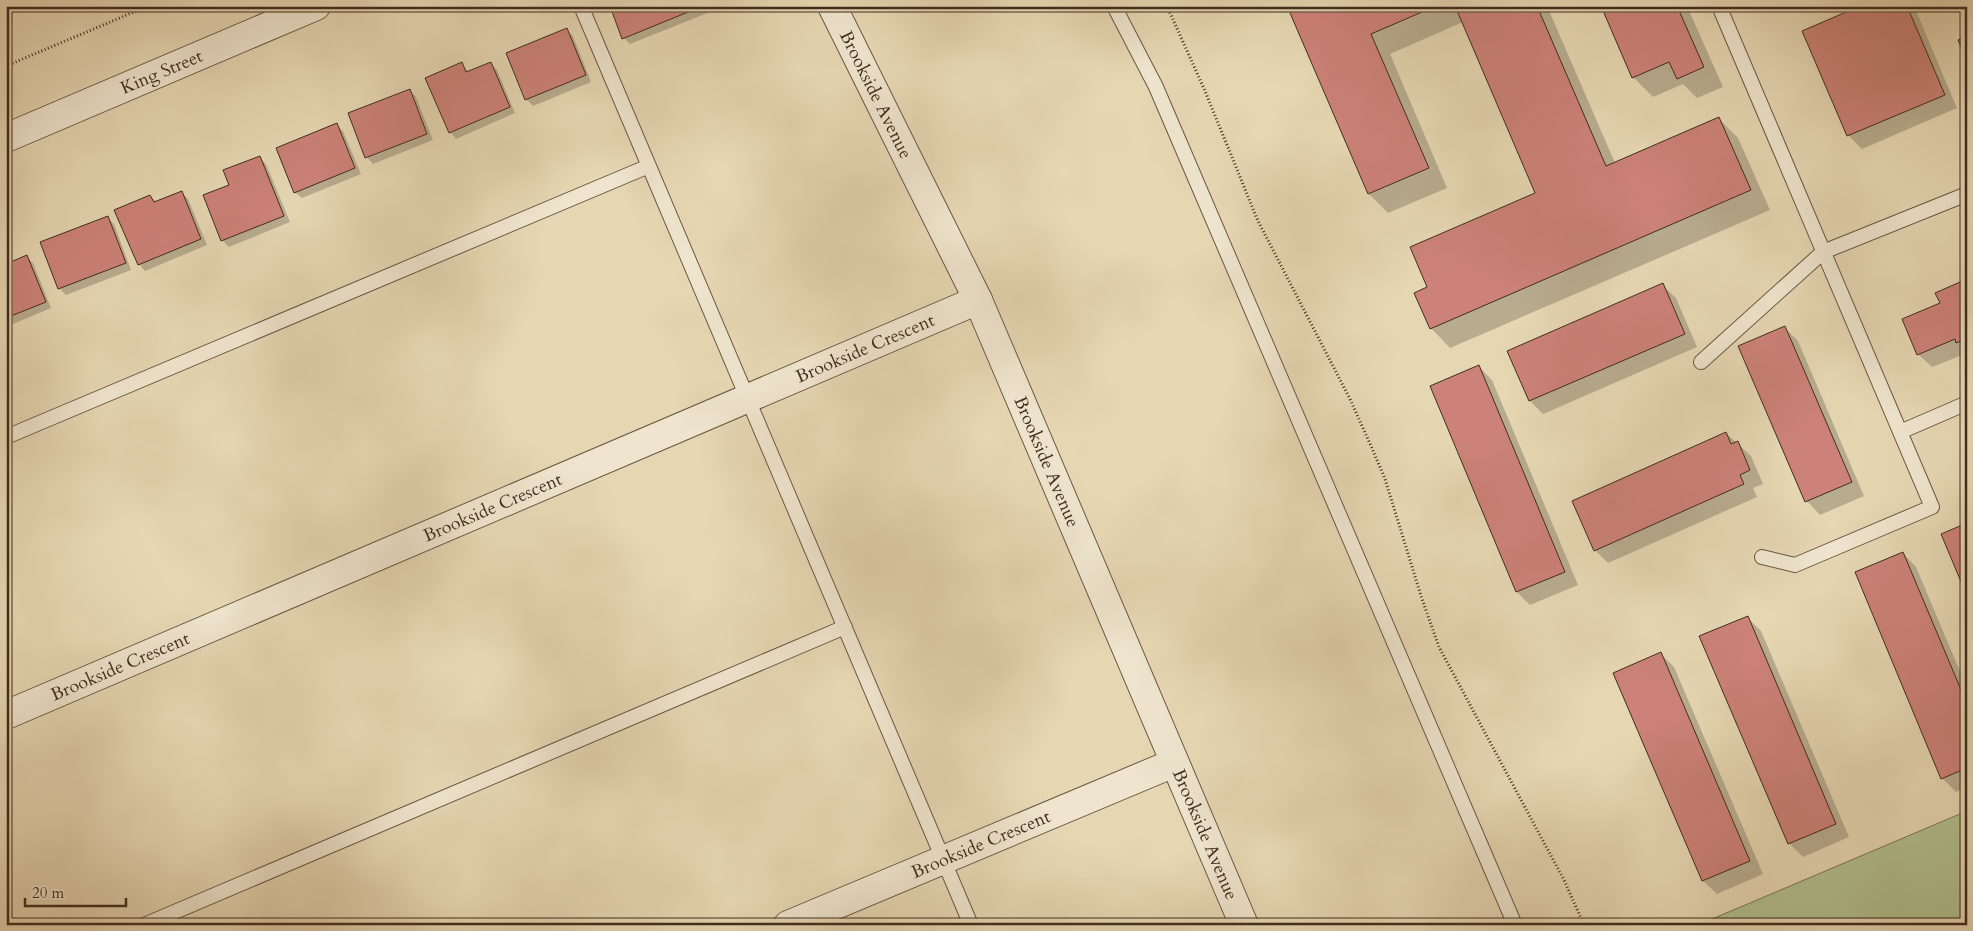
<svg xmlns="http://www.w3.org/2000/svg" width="1973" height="931" font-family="Cardo,serif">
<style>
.green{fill:#b2bf8f;stroke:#7a7657}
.shadow{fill:#0003}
.building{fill:#cc8278;stroke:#412c1f}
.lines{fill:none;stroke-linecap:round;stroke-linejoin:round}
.service-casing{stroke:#6a5744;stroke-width:16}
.minor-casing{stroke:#6a5744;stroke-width:30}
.tertiary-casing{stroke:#6a5744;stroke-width:30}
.path{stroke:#412c1f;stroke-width:3;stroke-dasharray:1 2.5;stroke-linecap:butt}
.service{stroke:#efe5ce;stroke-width:14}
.minor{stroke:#efe5ce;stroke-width:28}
.tertiary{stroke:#efe5ce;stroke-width:28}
.labels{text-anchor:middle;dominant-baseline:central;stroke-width:4;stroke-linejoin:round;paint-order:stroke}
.street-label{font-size:18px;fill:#412c1f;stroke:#efe5ce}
</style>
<rect width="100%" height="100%" fill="#e6d7b3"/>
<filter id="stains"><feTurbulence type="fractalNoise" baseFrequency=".004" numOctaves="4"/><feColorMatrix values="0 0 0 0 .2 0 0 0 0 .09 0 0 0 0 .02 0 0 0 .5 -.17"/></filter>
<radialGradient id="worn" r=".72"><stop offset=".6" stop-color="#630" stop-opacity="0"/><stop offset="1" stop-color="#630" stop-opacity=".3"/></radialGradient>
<path class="green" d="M1967 811V925H1698Z"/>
<path class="shadow" d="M611 6H725L630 44 624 38Z
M1289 6H1547L1615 163 1718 118 1738 138 1770 210 1450 348 1431 328 1429 288 1537 193 1463 22 1390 54 1447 188 1388 213 1369 194Z
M1602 6H1687L1723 87 1697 98 1683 84 1653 97 1633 77Z
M1863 6H1914L1957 108 1862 149 1848 135 1804 31Z
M567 30 573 36 591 82 533 106 526 99Z
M490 63 497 70 515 113 456 139 450 132 461 64 469 72Z
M410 90 416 97 433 140 373 164 367 157Z
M336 125 343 131 361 174 302 198 295 192Z
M259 157 266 164 290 222 229 247 222 240 230 185Z
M181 192 188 199 207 245 145 271 139 264 150 196 157 203Z
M107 218 114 224 131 270 66 295 59 288Z
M26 257 33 263 51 308 6 327V265Z
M1967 281V353L1932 367 1918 354 1941 304Z
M1662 285 1676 298 1697 347 1543 414 1530 401 1509 351Z
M1785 328 1798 341 1864 496 1820 515 1807 501 1740 347Z
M1479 367 1492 380 1578 585 1530 605 1517 592 1431 386Z
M1726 433 1751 456 1763 484 1753 488 1757 497 1608 563 1595 550Z
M1903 553 1916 567 1967 688V787L1956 792 1942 778Z
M1747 617 1761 631 1849 837 1803 857 1790 844 1701 637Z
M1661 654 1674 667 1763 874 1717 894 1703 881 1615 673Z"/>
<path class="building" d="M610 6H703L622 39Z
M1287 6H1436L1371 34 1429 168 1368 194Z
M1455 6H1537L1606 166 1719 117 1751 190 1430 329 1414 293 1427 287 1410 247 1535 193Z
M1601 6H1677L1704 67 1677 79 1669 62 1632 78Z
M1860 6H1907L1945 95 1847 136 1802 31Z
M567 28 586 75 525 100 506 53Z
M1967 36V60L1958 40Z
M462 62 466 72 491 62 510 107 449 133 425 78Z
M410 89 427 134 365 158 348 113Z
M337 123 355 168 294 193 276 148Z
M260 156 284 216 221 241 203 195 229 185 223 170Z
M182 191 201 239 138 265 114 210 150 195 154 202Z
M108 216 126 263 58 289 40 242Z
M27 255 46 302 6 318V264Z
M1967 279V338L1956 343 1955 339 1917 355 1902 319 1940 303 1935 293Z
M1663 283 1685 334 1529 401 1507 351Z
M1785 326 1852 482 1805 502 1738 346Z
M1479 365 1565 572 1516 592 1430 386Z
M1726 432 1731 444 1738 441 1750 470 1740 475 1744 484 1594 551 1572 501Z
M1967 523V596L1941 534Z
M1903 552 1967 704V768L1941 779 1855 572Z
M1748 616 1836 824 1788 844 1699 636Z
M1661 652 1750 861 1702 881 1613 673Z"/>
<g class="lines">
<g class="service-casing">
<path id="service" d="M581 6 971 925
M1114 6 1156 87 1515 925
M1719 6 1932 507 1795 565 1762 557
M1701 362 1823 252 1967 194
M1900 432 1967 403
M6 437 649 166
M144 925 845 627"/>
</g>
<g class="minor-casing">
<g id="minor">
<path id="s1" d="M832 6 978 300 1244 925"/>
<path id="s2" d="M6 715 978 300"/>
<path id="s3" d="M788 925 1174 763"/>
</g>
</g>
<g class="tertiary-casing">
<g id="tertiary">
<path id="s4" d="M6 138 316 6"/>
</g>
</g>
<path class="path" d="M1167 6 1205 91 1258 221 1350 399 1371 446 1385 479 1422 599 1439 647 1564 880 1584 925
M6 66 148 6"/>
<use href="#service" class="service"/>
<use href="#minor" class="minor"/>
<use href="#tertiary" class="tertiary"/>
</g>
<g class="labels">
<g class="street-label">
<text stroke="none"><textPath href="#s4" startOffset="169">King Street</textPath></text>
<text stroke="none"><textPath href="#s1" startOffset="99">Brookside Avenue</textPath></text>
<text stroke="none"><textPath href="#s2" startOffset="934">Brookside Crescent</textPath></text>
<text stroke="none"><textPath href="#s1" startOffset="504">Brookside Avenue</textPath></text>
<text stroke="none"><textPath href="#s2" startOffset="529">Brookside Crescent</textPath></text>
<text stroke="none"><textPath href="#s2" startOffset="124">Brookside Crescent</textPath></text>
<text stroke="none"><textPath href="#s1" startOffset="909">Brookside Avenue</textPath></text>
<text stroke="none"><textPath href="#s3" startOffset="209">Brookside Crescent</textPath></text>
</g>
</g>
<rect width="1973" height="931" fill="none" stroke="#e6d7b3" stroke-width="25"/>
<rect x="8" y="8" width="1958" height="916" fill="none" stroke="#412c1f" stroke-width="2.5"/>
<rect x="12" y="12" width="1948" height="906" fill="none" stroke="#412c1f"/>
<path d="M25 898v8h101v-8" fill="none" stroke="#412c1f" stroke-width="2.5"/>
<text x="32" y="898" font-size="15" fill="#412c1f" stroke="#efe5ce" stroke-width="4" paint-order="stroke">20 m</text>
<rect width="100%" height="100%" filter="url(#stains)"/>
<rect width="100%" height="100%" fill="url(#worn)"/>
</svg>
